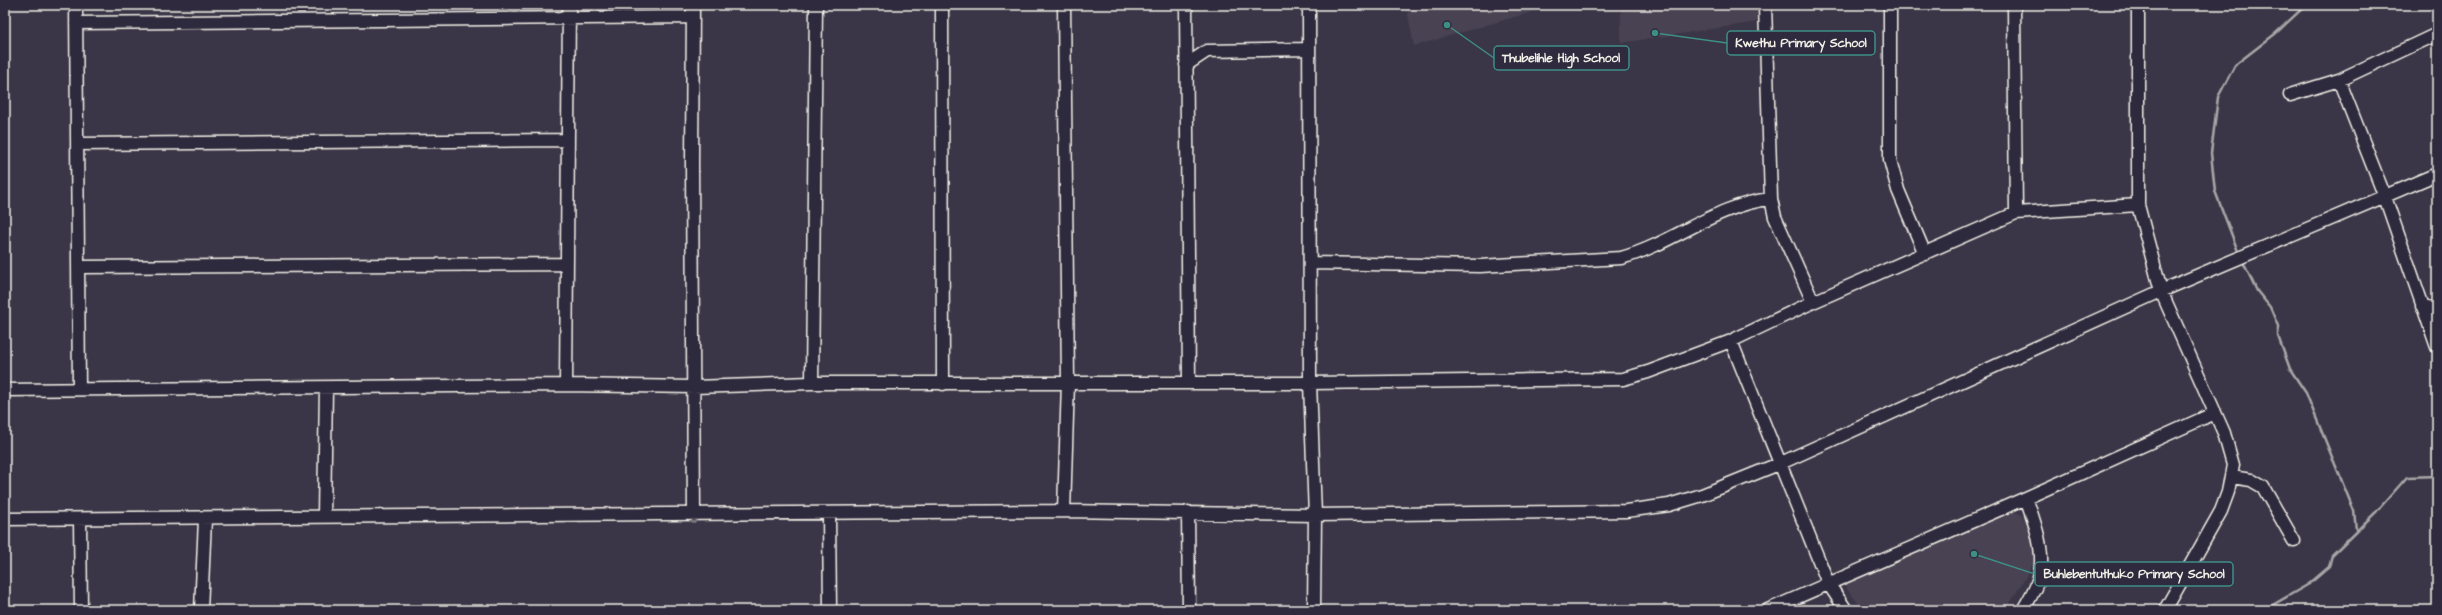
<svg xmlns="http://www.w3.org/2000/svg" width="2442" height="615" font-family="'Architects Daughter',sans-serif">
<style>
.built{fill:#484352}
.lines{fill:none;stroke-linecap:round;stroke-linejoin:round}
.stream{stroke:#aaa6a7;stroke-width:2.5}
.minor-casing{stroke:#f4f1e8;stroke-width:15}
.minor{stroke:#2f2a3d;stroke-width:12}
.leader{fill:none;stroke:#3d8f86;stroke-width:1.5}
.callout-dot{fill:#3d8f86;stroke:#2f2a3d;stroke-width:1.5}
.callout{fill:#2f2a3d;stroke:#3d8f86;stroke-width:1.5}
.callout-label{font-size:12px;text-anchor:middle;font-weight:bold;fill:#f4f1e8}
</style>
<rect width="100%" height="100%" fill="#3b3647"/>
<filter id="ink" filterUnits="userSpaceOnUse"><feTurbulence type="fractalNoise" baseFrequency=".025" numOctaves="2"/><feDisplacementMap in="SourceGraphic" scale="8" xChannelSelector="R" yChannelSelector="G"/><feConvolveMatrix kernelMatrix="1 2 1 2 8 2 1 2 1" color-interpolation-filters="sRGB"/></filter>
<g filter="url(#ink)">
<path class="built" d="M1406 5H1556L1414 46Z
M1621 5H1758L1757 22 1621 43Z
M2011 510 2022 515 2036 547 2035 561 2006 610H1864L1847 589V583Z"/>
<g class="lines">
<path class="stream" d="M2239 254 2215 191 2211 153 2218 97 2235 65 2275 34 2306 5
M2242 260 2257 291 2270 307 2278 326V336L2290 369 2306 393 2354 511 2356 530
M2264 610 2309 584 2329 567 2332 555 2377 511 2407 477 2437 476"/>
<g class="minor-casing">
<path id="minor" d="M76 5 79 389
M693 5 692 163 694 515
M942 5 943 384
M1064 5 1068 382 1064 511
M1186 5 1189 383
M1309 5 1310 383 1315 515 1314 610
M1765 5 1771 199 1775 217 1813 302
M1890 5V160L1898 190 1925 254
M2014 5 2016 213
M2138 5V205L2161 291 2224 433 2233 465 2228 492 2221 511 2165 610
M76 23 693 17
M1186 65 1207 51 1309 49
M2339 80 2385 197 2437 347
M2290 95 2339 80 2437 34
M77 144 568 140
M1311 263 1480 266 1621 258C1673 244 1717 204 1771 199
M78 267 566 264
M2422 306 2437 309
M1731 341 1828 583 1846 610
M812 383 816 5
M566 385 569 5
M5 390 566 385 694 387 812 383H1310L1623 379 1648 372 1731 341 1813 302 2016 213 2138 205
M2232 477 2251 480 2263 487 2294 541
M1188 512 1189 610
M829 514 830 610
M324 517 326 388
M5 519 1064 511 1315 515 1626 511 1669 505 1702 495 1781 463 2161 291 2437 174
M80 519 81 610
M201 610 205 519
M1768 610 2026 498 2215 413
M2023 610C2029 599 2036 589 2039 577 2046 553 2034 520 2026 498"/>
</g>
<use href="#minor" class="minor"/>
</g>
</g>
<path class="leader" d="M1655 33L1727 43M1447 25L1494 58M1974 554L2035 574"/>
<g class="callout-dot">
<circle cx="1655" cy="33" r="4"/>
<circle cx="1447" cy="25" r="4"/>
<circle cx="1974" cy="554" r="4"/>
</g>
<g class="callout">
<rect x="1727" y="31" width="148" height="24" rx="4"/>
<rect x="1494" y="46" width="135" height="24" rx="4"/>
<rect x="2035" y="562" width="198" height="24" rx="4"/>
</g>
<g class="callout-label">
<text x="1801" y="47">Kwethu Primary School</text>
<text x="1561" y="62">Thubelihle High School</text>
<text x="2134" y="578">Buhlebentuthuko Primary School</text>
</g>
<rect width="2442" height="615" fill="none" stroke="#2f2a3d" stroke-width="20"/>
<rect x="10" y="10" width="2422" height="595" fill="none" stroke="#f4f1e8" stroke-width="1.5" filter="url(#ink)"/>
</svg>
